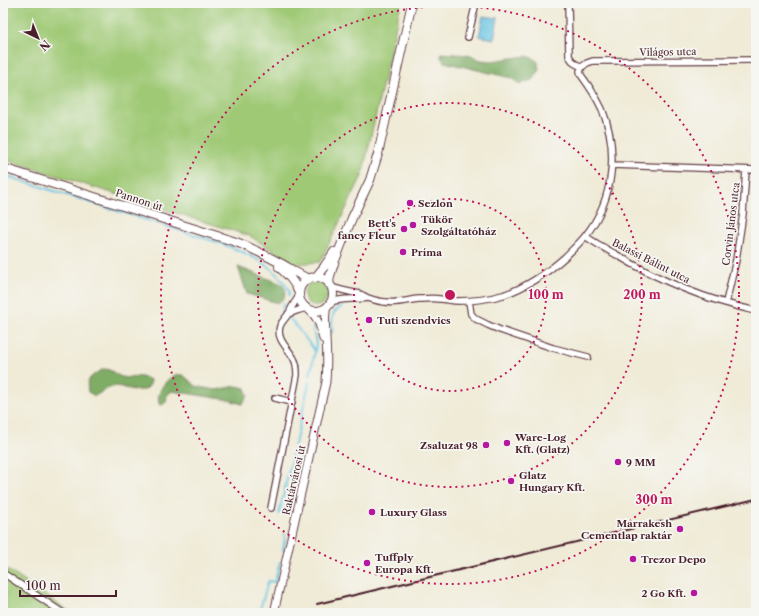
<svg xmlns="http://www.w3.org/2000/svg" width="759" height="616" font-family="'Libre Caslon Text',serif">
<style>
.green{fill:#9fc975;stroke:#747450}
.forest{fill:#7fad66;stroke:#646648}
.water{fill:#64c3e2;stroke:#577186}
.lines{fill:none;stroke-linecap:round;stroke-linejoin:round}
.stream{stroke:#64c3e2;stroke-width:2}
.minor-casing{stroke:#633e45;stroke-width:8}
.tertiary-casing{stroke:#633e45;stroke-width:9}
.secondary-casing{stroke:#633e45;stroke-width:10}
.minor{stroke:#fff;stroke-width:5.5}
.tertiary{stroke:#fff;stroke-width:7}
.secondary{stroke:#fff;stroke-width:8}
.rail{stroke:#4a1f2b;stroke-width:2}
.ring{fill:none;stroke:#c2185b;stroke-width:2;stroke-dasharray:2 4}
.poi-dot{fill:#b5179e;stroke:#f6f6f2;stroke-width:1.5}
.labels{text-anchor:middle;dominant-baseline:central;stroke-width:3.5;stroke-linejoin:round;paint-order:stroke}
.street-label{font-size:10px;fill:#4a1f2b;stroke:#f6f6f2}
.poi-label{font-size:10px;font-weight:bold;fill:#4a1f2b;stroke:#f6f6f2;text-anchor:start}
.centre{fill:#c2185b;stroke:#f6f6f2;stroke-width:2}
.ring-label{font-size:12px;text-anchor:middle;font-weight:bold;fill:#c2185b;stroke:#f6f6f2;stroke-width:3.5;stroke-linejoin:round;paint-order:stroke}
</style>
<rect width="100%" height="100%" fill="#f6f6f2"/>
<filter id="ink" filterUnits="userSpaceOnUse"><feTurbulence type="fractalNoise" baseFrequency=".025" numOctaves="2"/><feDisplacementMap in="SourceGraphic" scale="8" xChannelSelector="R" yChannelSelector="G"/><feConvolveMatrix kernelMatrix="1 2 1 2 8 2 1 2 1" color-interpolation-filters="sRGB"/></filter>
<filter id="wash" filterUnits="userSpaceOnUse"><feTurbulence type="fractalNoise" baseFrequency=".012" numOctaves="4" result="noise"/><feDisplacementMap in="SourceGraphic" scale="16" xChannelSelector="R" yChannelSelector="G"/><feGaussianBlur stdDeviation="0.9" result="paint"/><feColorMatrix in="noise" values="0 0 0 0 0 0 0 0 0 0 0 0 0 0 0 0 0 1.4 0 .05"/><feComposite in="paint" operator="in"/></filter>
<g filter="url(#wash)">
<rect width="100%" height="100%" fill="#f0ebd7"/>
<path class="green" d="M3 3H401L362 176 320 262 294 264 250 236 3 159Z
M304 294a12 12 0 1 1 24 0a12 12 0 1 1-24 0Z
M3 567 72 613H3Z"/>
<path class="forest" d="M441 53 471 55 480 60 491 61 526 56 533 58 538 62 539 71 534 79 520 84 511 78 444 62 441 57Z
M238 267 282 284 286 291 284 298 278 303 247 294Z
M104 369C112 369 115 375 122 377 133 380 137 373 150 380V385L145 390H134L116 386 108 388 95 396 88 392C85 378 93 375 104 369Z
M183 375 196 386 205 388 216 390 237 386 245 388 248 396 242 404 229 400 172 391 167 395 166 402 162 405 159 404C156 394 164 381 173 376 176 375 180 375 183 375Z"/>
<path class="water" d="M483 16 498 18 494 39 479 36Z"/>
<g class="lines">
<path class="stream" d="M3 175 220 243C247 253 274 264 289 290V296
M284 304 282 308V311L291 320 313 348 315 352 310 375
M313 327 316 344 315 351
M332 333C333 321 329 312 342 307
M279 514 309 383
M283 550 285 539 284 533
M259 613 268 582 269 581 275 582 280 562"/>
</g>
</g>
<g filter="url(#ink)">
<g class="lines">
<g class="minor-casing">
<path id="minor" d="M568 3 569 56 574 63 582 67
M468 37 476 3
M582 67 587 63 593 61 756 60
M612 165 756 170
M585 236C595 243 606 249 617 255 660 281 707 300 756 311
M331 287C340 290 350 292 360 294 363 295 365 297 368 298 374 300 380 302 386 302 397 304 408 300 419 299 426 299 433 298 440 299 446 299 452 301 458 301 473 301 489 299 503 295 527 287 547 273 565 257 572 250 580 243 586 235 614 199 619 150 602 109 596 96 589 86 581 75L580 71 582 67
M469 301 471 314 476 319 488 325 500 330 553 348 588 357
M330 302C344 298 354 300 367 298
M726 303 727 298 736 260 743 214 746 170
M288 314 299 310 306 308
M275 398 292 402
M271 508 297 375C297 369 297 363 293 357 287 347 276 339 280 326 282 321 286 318 289 313 292 307 294 302 299 297
M3 573 63 613"/>
</g>
<g class="tertiary-casing">
<path id="tertiary" d="M309 310C319 319 320 326 323 339
M274 613 326 382C327 368 327 353 326 338 326 327 324 317 327 307"/>
</g>
<g class="secondary-casing">
<path id="secondary" d="M3 168 236 242C252 248 267 256 282 264 291 269 299 275 309 279
M279 267C288 275 295 282 299 293
M299 294a17 17 0 1 1 34 0a17 17 0 1 1-34 0Z
M315 278 324 267 334 252
M329 284 330 276 334 263 352 218 370 180 378 154 412 3"/>
</g>
<use href="#minor" class="minor"/>
<use href="#tertiary" class="tertiary"/>
<use href="#secondary" class="secondary"/>
<path class="rail" d="M317 604 756 499"/>
</g>
</g>
<g class="ring">
<circle cx="450" cy="295" r="96"/>
<circle cx="450" cy="295" r="192"/>
<circle cx="450" cy="295" r="289"/>
</g>
<g class="poi-dot">
<circle cx="410" cy="203" r="4"/>
<circle cx="413" cy="225" r="4"/>
<circle cx="404" cy="229" r="4"/>
<circle cx="403" cy="252" r="4"/>
<circle cx="369" cy="320" r="4"/>
<circle cx="507" cy="443" r="4"/>
<circle cx="486" cy="445" r="4"/>
<circle cx="618" cy="462" r="4"/>
<circle cx="511" cy="481" r="4"/>
<circle cx="372" cy="512" r="4"/>
<circle cx="680" cy="529" r="4"/>
<circle cx="633" cy="559" r="4"/>
<circle cx="367" cy="563" r="4"/>
<circle cx="694" cy="593" r="4"/>
</g>
<g class="labels">
<g class="street-label">
<text transform="translate(668 52) rotate(-1)">Világos utca</text>
<text transform="translate(139 200) rotate(18)">Pannon út</text>
<text transform="translate(731 224) rotate(-83)">Corvin János utca</text>
<text transform="translate(651 261) rotate(27)">Balassi Bálint utca</text>
<text transform="translate(294 480) rotate(-77)">Raktárvárosi út</text>
</g>
<g class="poi-label">
<text x="418" y="203">Sezlon</text>
<text x="421" y="219">Tükör<tspan x="421" dy="12">Szolgáltatóház</tspan></text>
<text x="396" y="223" text-anchor="end">Bett's<tspan x="396" dy="12">fancy Fleur</tspan></text>
<text x="411" y="252">Príma</text>
<text x="377" y="320">Tuti szendvics</text>
<text x="515" y="437">Ware-Log<tspan x="515" dy="12">Kft. (Glatz)</tspan></text>
<text x="478" y="445" text-anchor="end">Zsaluzat 98</text>
<text x="626" y="462">9 MM</text>
<text x="519" y="475">Glatz<tspan x="519" dy="12">Hungary Kft.</tspan></text>
<text x="380" y="512">Luxury Glass</text>
<text x="672" y="523" text-anchor="end">Marrakesh<tspan x="672" dy="12">Cementlap raktár</tspan></text>
<text x="375" y="557">Tuffply<tspan x="375" dy="12">Europa Kft.</tspan></text>
<text x="641" y="559">Trezor Depo</text>
<text x="686" y="593" text-anchor="end">2 Go Kft.</text>
</g>
</g>
<circle cx="450" cy="295" r="6" class="centre"/>
<g class="ring-label">
<text x="546" y="299">100 m</text>
<text x="642" y="299">200 m</text>
<text x="654" y="504">300 m</text>
</g>
<rect width="759" height="616" fill="none" stroke="#f6f6f2" stroke-width="16"/>
<g transform="translate(38 38) rotate(137)" stroke="#f6f6f2" stroke-width="3" paint-order="stroke">
<path d="M0-3L7 15L0 10L-7 15Z" fill="#4a1f2b"/>
<text y="-6" font-size="11" font-weight="bold" text-anchor="middle" fill="#4a1f2b">N</text>
</g>
<path d="M20 590v6h96v-6" fill="none" stroke="#4a1f2b" stroke-width="2"/>
<text x="26" y="590" font-size="12" fill="#4a1f2b" stroke="#f6f6f2" stroke-width="3" paint-order="stroke">100 m</text>
</svg>
